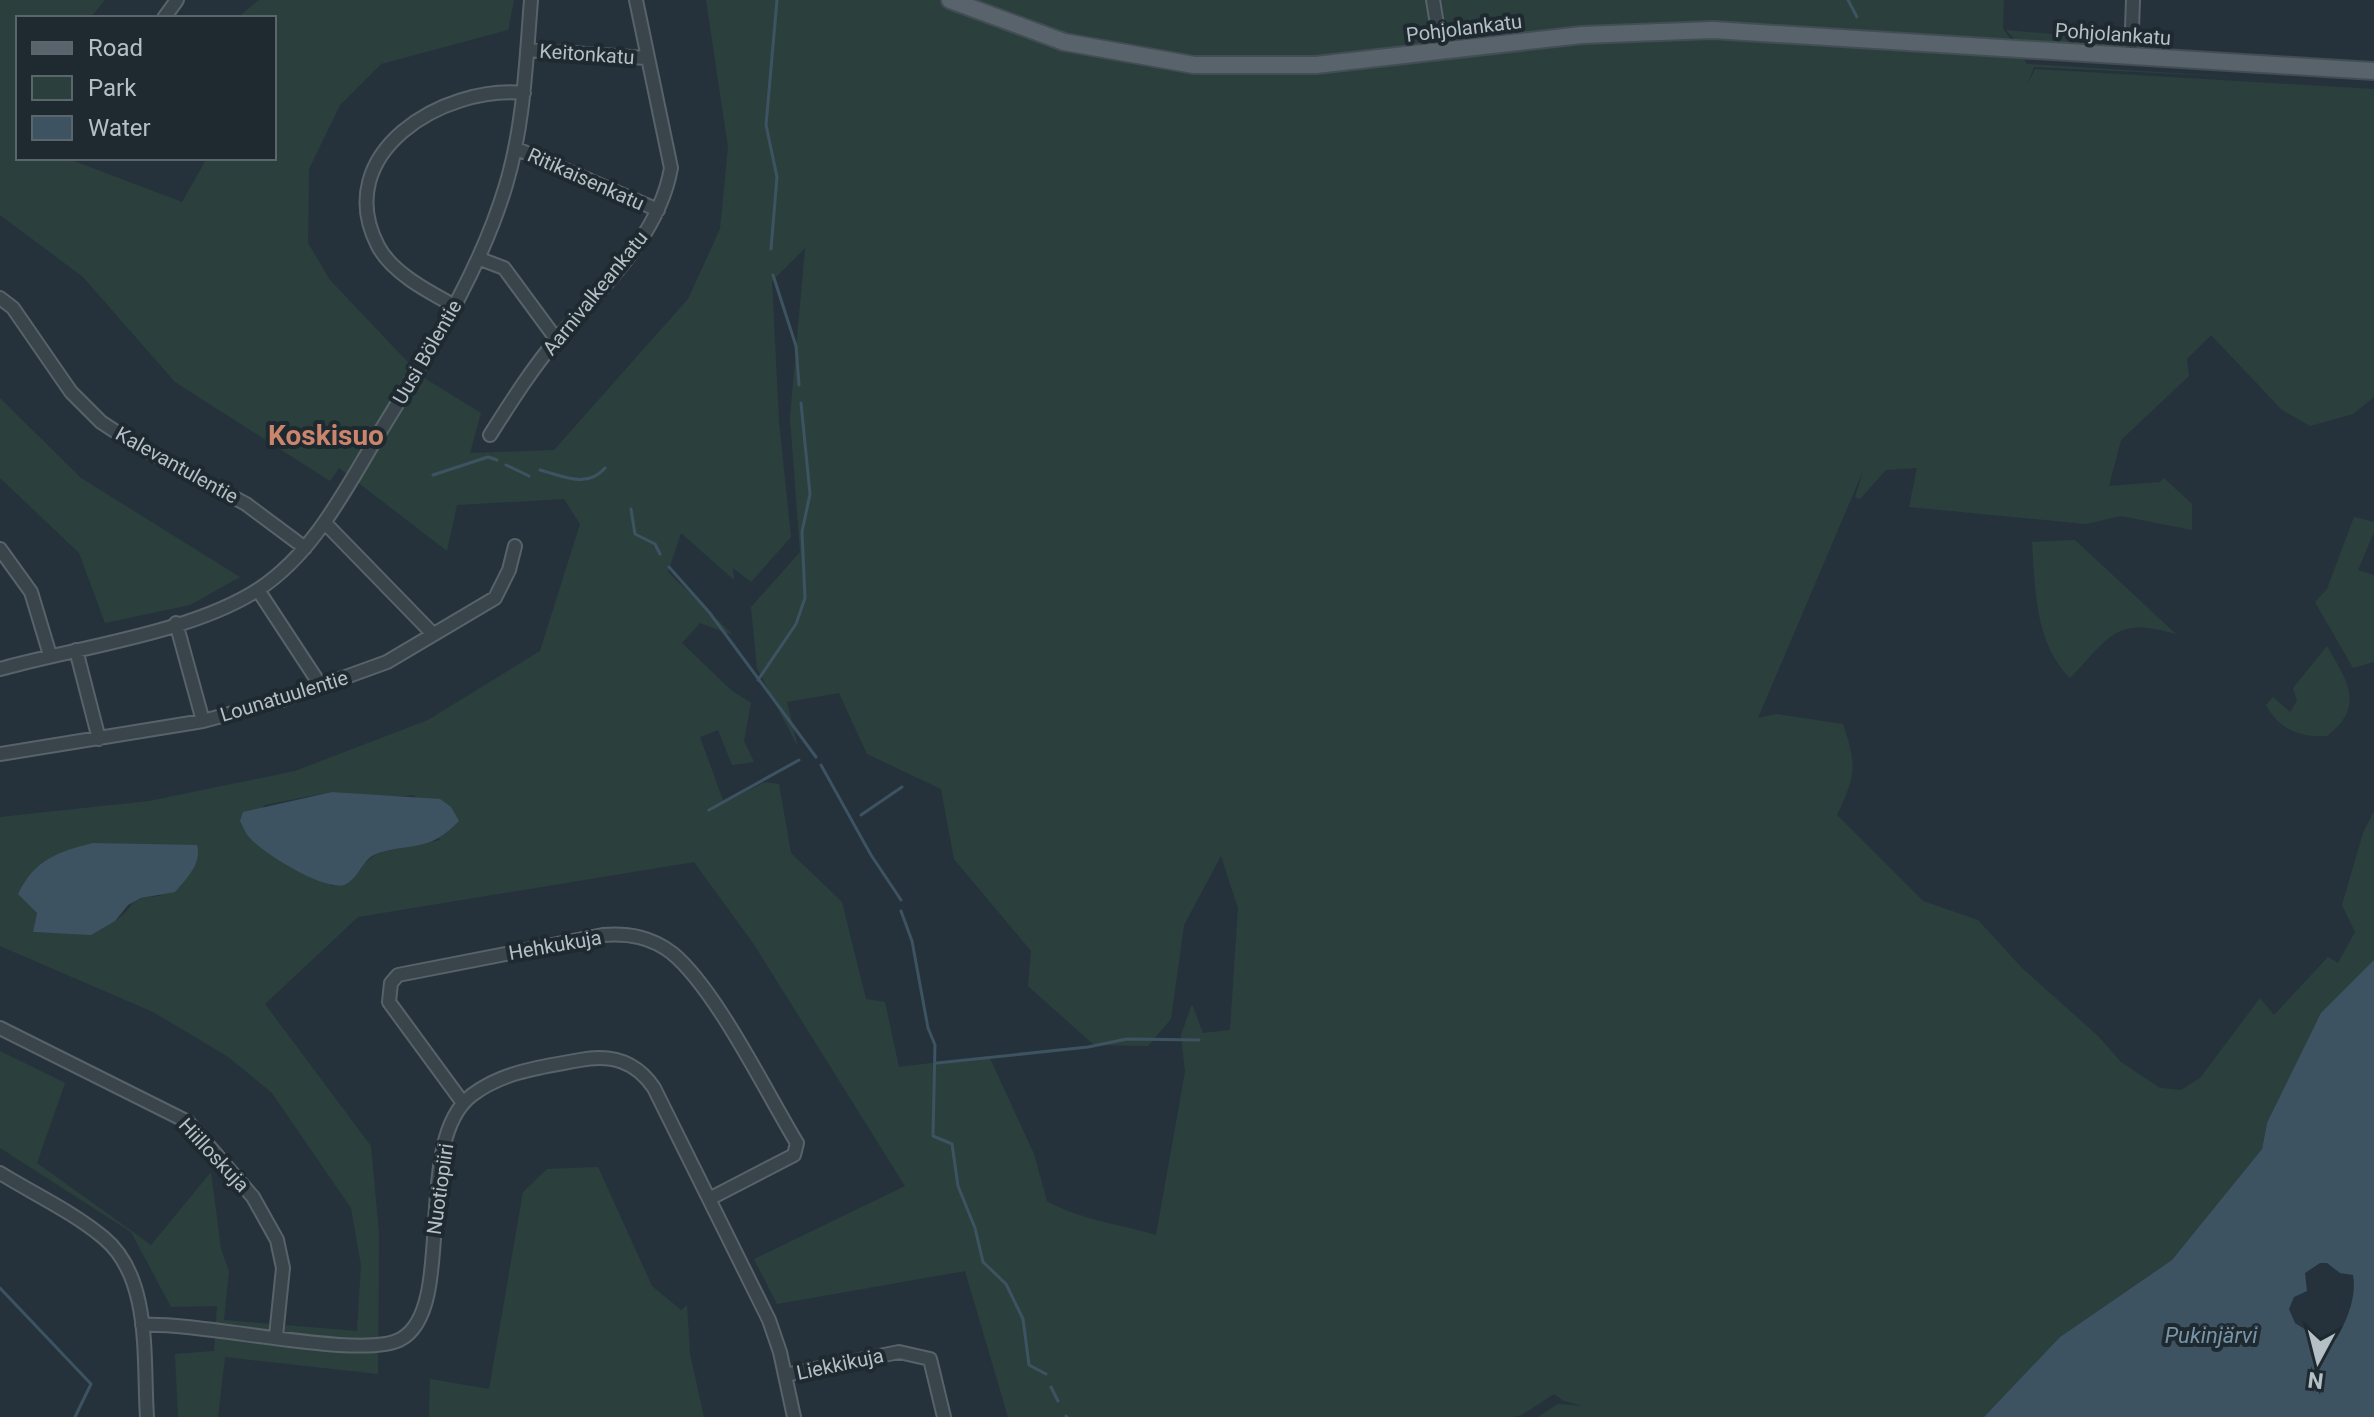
<svg xmlns="http://www.w3.org/2000/svg" width="2374" height="1417" font-family="Roboto,sans-serif">
<style>
.green{fill:#2b403d;fill-rule:evenodd}
.water{fill:#3d5362;fill-rule:evenodd}
.lines{fill:none;stroke-linecap:round;stroke-linejoin:round}
.stream{stroke:#3d5362;stroke-width:3}
.minor-casing{stroke:#576269;stroke-width:16}
.major-casing{stroke:#424d54;stroke-width:20}
.minor{stroke:#39444b;stroke-width:12}
.major{stroke:#58636b;stroke-width:16}
.labels{text-anchor:middle;dominant-baseline:central;stroke-width:8;stroke-linejoin:round;paint-order:stroke}
.street-label{font-size:20px;fill:#b5bfc6;stroke:#1e2930}
.water-label{font-size:22px;font-style:italic;fill:#7894a7;stroke:#1e2930}
.district-label{font-size:28px;font-weight:bold;fill:#ca856c;stroke:#1e2930}
</style>
<rect width="100%" height="100%" fill="#26323b"/>
<path class="green" d="M0 0H105L90 18H18V158H66L182 202 207 158H274V18H237L259 0H514L508 30 381 64 340 105 309 169 308 243 330 280 421 376 481 413 470 453 554 450 688 299 720 229 728 147 706 0H2004L2003 28 2027 64 2239 77 2034 67 2027 86 2035 69 2374 89V397L2353 414 2310 426 2282 410 2211 335 2187 359 2189 376 2121 440 2109 486 2160 482 2164 478 2192 504V530L2121 516 2086 524 1909 507 1917 468 1886 470 1860 499 1855 497 1863 471 1758 718 1776 714 1843 724C1857 766 1856 775 1837 815L1923 901 1978 920 2022 968 2098 1036 2121 1062 2160 1088 2181 1090 2200 1078 2260 998 2274 1015 2328 957 2338 963 2355 932 2342 905 2363 833 2374 811V960L2267 1123 2262 1149 2172 1260 2060 1337 1984 1417H1538L1558 1404 1583 1406 1564 1401 1554 1394 1520 1416 1510 1417H1008L965 1271 777 1304 754 1259 905 1186 755 946 694 862 358 917 265 1004 371 1146 379 1234 378 1374 225 1357 218 1417H178L175 1354 214 1351 217 1306 171 1307 131 1232 0 1148V1051L65 1083 37 1163 151 1245 211 1172 221 1249 229 1271 224 1320 357 1331 361 1265 351 1208 272 1093 227 1056 153 1012 0 946V817L149 801 295 771 428 720 540 651 580 524 564 499 457 505 447 551 339 468 330 481 175 382 83 277 0 215ZM805 248 790 417 800 552 751 607 757 668 798 747 787 702 839 693 867 754 941 789 954 859 1031 951 1028 986 1094 1045 1148 1046 1171 1019 1184 925 1221 856 1238 908 1230 1030 1203 1033 1192 1004 1181 1035 1185 1072 1156 1235C1120 1224 1080 1220 1047 1201L1034 1154 989 1056 899 1067 885 1002 866 999 842 902 791 853 779 784 765 782 724 803 700 737 718 730 732 765 754 762 744 741 751 703 731 690 682 643 700 623 733 635 668 572 681 533 734 580 733 568 751 582 791 537 779 422 772 281ZM332 792C360 793 387 799 414 795L440 840 378 853 333 886 293 869 249 837 264 805ZM93 843 118 844 161 896C123 898 138 907 114 921 92 934 58 934 33 932L37 913 18 894Z
M2006 30 2109 39 2110 41 2087 45 2018 43Z
M0 398 81 478 240 577 190 605 105 623 79 553 0 478Z
M2354 517 2374 522V532L2358 570 2374 575V662L2353 668 2315 602 2327 589Z
M2075 540 2176 634C2114 616 2111 636 2070 678 2035 644 2035 588 2032 542Z
M2327 646C2347 681 2366 706 2327 736 2300 738 2279 729 2266 705L2273 697 2290 712 2297 701 2293 688Z
M598 1167 652 1286 681 1310 687 1305 690 1354 704 1417H429L430 1379 489 1389 523 1192 547 1169Z"/>
<path class="water" d="M332 792 440 799 451 807 459 821C431 850 418 843 382 852 361 857 362 875 346 884 328 894 262 853 249 837 245 833 243 826 240 821L243 812Z
M93 843 197 845C202 864 186 879 175 892L141 898 128 905 115 921 91 935 33 932 37 913 18 894C35 859 58 852 93 843Z
M2374 960V1417H1984L2060 1337 2172 1260 2262 1149 2267 1123 2321 1013ZM2320 1263H2327L2340 1273 2353 1275C2357 1296 2347 1321 2336 1339L2325 1342 2295 1323 2289 1309 2294 1297 2307 1291 2305 1273Z"/>
<g class="lines">
<path class="stream" d="M1848 0 1857 17
M771 249 777 177 766 125 777 0
M773 275 796 346 799 385
M506 465 529 476
M540 470C563 476 587 489 605 468
M433 475 488 457 497 460
M631 509 635 534 655 544 660 554
M669 567 709 612 816 757
M758 680 796 624 805 598 802 532 810 494 801 403
M821 765 871 855 901 900
M709 810 799 760
M861 815 902 787
M901 911 912 941 928 1028 935 1045 933 1136 952 1144 958 1186 975 1228 983 1262 1006 1284 1023 1319 1029 1365 1046 1374
M937 1063 1088 1047 1127 1039 1199 1040
M0 1288 91 1384 75 1417
M1051 1387 1058 1401
M1066 1416 1067 1417"/>
<g class="minor-casing">
<path id="minor" d="M1433 0 1441 49
M164 18 177 0
M527 50 646 58
M2131 55 2133 0
M515 148 658 210
M480 259 504 268 557 340
M0 298 13 308 71 392 101 422 136 445 246 504 305 548
M455 306C429 292 392 273 378 246 330 153 443 85 524 93
M490 435C511 402 531 370 557 339 601 288 659 237 671 168L636 0
M325 523 432 633
M0 549 31 592 50 655
M258 590 321 686
M176 623 203 721
M76 650 99 739
M0 669C78 647 192 633 259 589 315 552 346 488 380 432 428 353 479 275 506 185 524 125 526 62 531 0
M0 754 203 721 285 699 387 662 495 598 509 570 515 546
M0 1028 188 1122 253 1197 277 1240 283 1268 276 1336
M463 1103 389 1002 391 983 398 975 603 935C629 933 651 937 672 953 716 989 766 1092 797 1143L794 1155 709 1199
M0 1173C34 1194 73 1212 104 1238 152 1278 143 1360 147 1417
M142 1325C200 1321 363 1361 401 1339 458 1308 411 1141 472 1095 504 1071 542 1067 580 1060 611 1054 636 1061 654 1088L769 1320 780 1352 794 1417
M785 1375 899 1352 930 1359 944 1417"/>
</g>
<g class="major-casing">
<path id="major" d="M950 0 1064 42 1194 65H1316L1582 35 1713 30 2374 71"/>
</g>
<use href="#minor" class="minor"/>
<use href="#major" class="major"/>
</g>
<g class="labels">
<g class="street-label">
<text transform="translate(1464 28) rotate(-7)">Pohjolankatu</text>
<text transform="translate(2113 34) rotate(4)">Pohjolankatu</text>
<text transform="translate(587 54) rotate(4)">Keitonkatu</text>
<text transform="translate(586 179) rotate(24)">Ritikaisenkatu</text>
<text transform="translate(595 293) rotate(-51)">Aarnivalkeankatu</text>
<text transform="translate(427 352) rotate(-60)">Uusi Bölentie</text>
<text transform="translate(177 465) rotate(29)">Kalevantulentie</text>
<text transform="translate(284 696) rotate(-17)">Lounatuulentie</text>
<text transform="translate(555 945) rotate(-10)">Hehkukuja</text>
<text transform="translate(214 1155) rotate(47)">Hiilloskuja</text>
<text transform="translate(440 1189) rotate(-82)">Nuotiopiiri</text>
<text transform="translate(840 1364) rotate(-12)">Liekkikuja</text>
</g>
<g class="water-label">
<text x="2211" y="1335">Pukinjärvi</text>
</g>
<g class="district-label">
<text x="326" y="435">Koskisuo</text>
</g>
</g>
<rect x="16" y="16" width="260" height="144" fill="#1e2930" stroke="#5a656c" stroke-width="2"/>
<rect x="32" y="42" width="40" height="12" fill="#58636b" stroke="#5a656c" stroke-width="2"/>
<text x="88" y="56" font-size="24" fill="#b5bfc6">Road</text>
<rect x="32" y="76" width="40" height="24" fill="#2b403d" stroke="#5a656c" stroke-width="2"/>
<text x="88" y="96" font-size="24" fill="#b5bfc6">Park</text>
<rect x="32" y="116" width="40" height="24" fill="#3d5362" stroke="#5a656c" stroke-width="2"/>
<text x="88" y="136" font-size="24" fill="#b5bfc6">Water</text>
<g transform="translate(2318 1361) rotate(187)" stroke="#1e2930" stroke-width="6" paint-order="stroke">
<path d="M0-6L14 30L0 20L-14 30Z" fill="#b5bfc6"/>
<text y="-12" font-size="22" font-weight="bold" text-anchor="middle" fill="#b5bfc6">N</text>
</g>
</svg>
